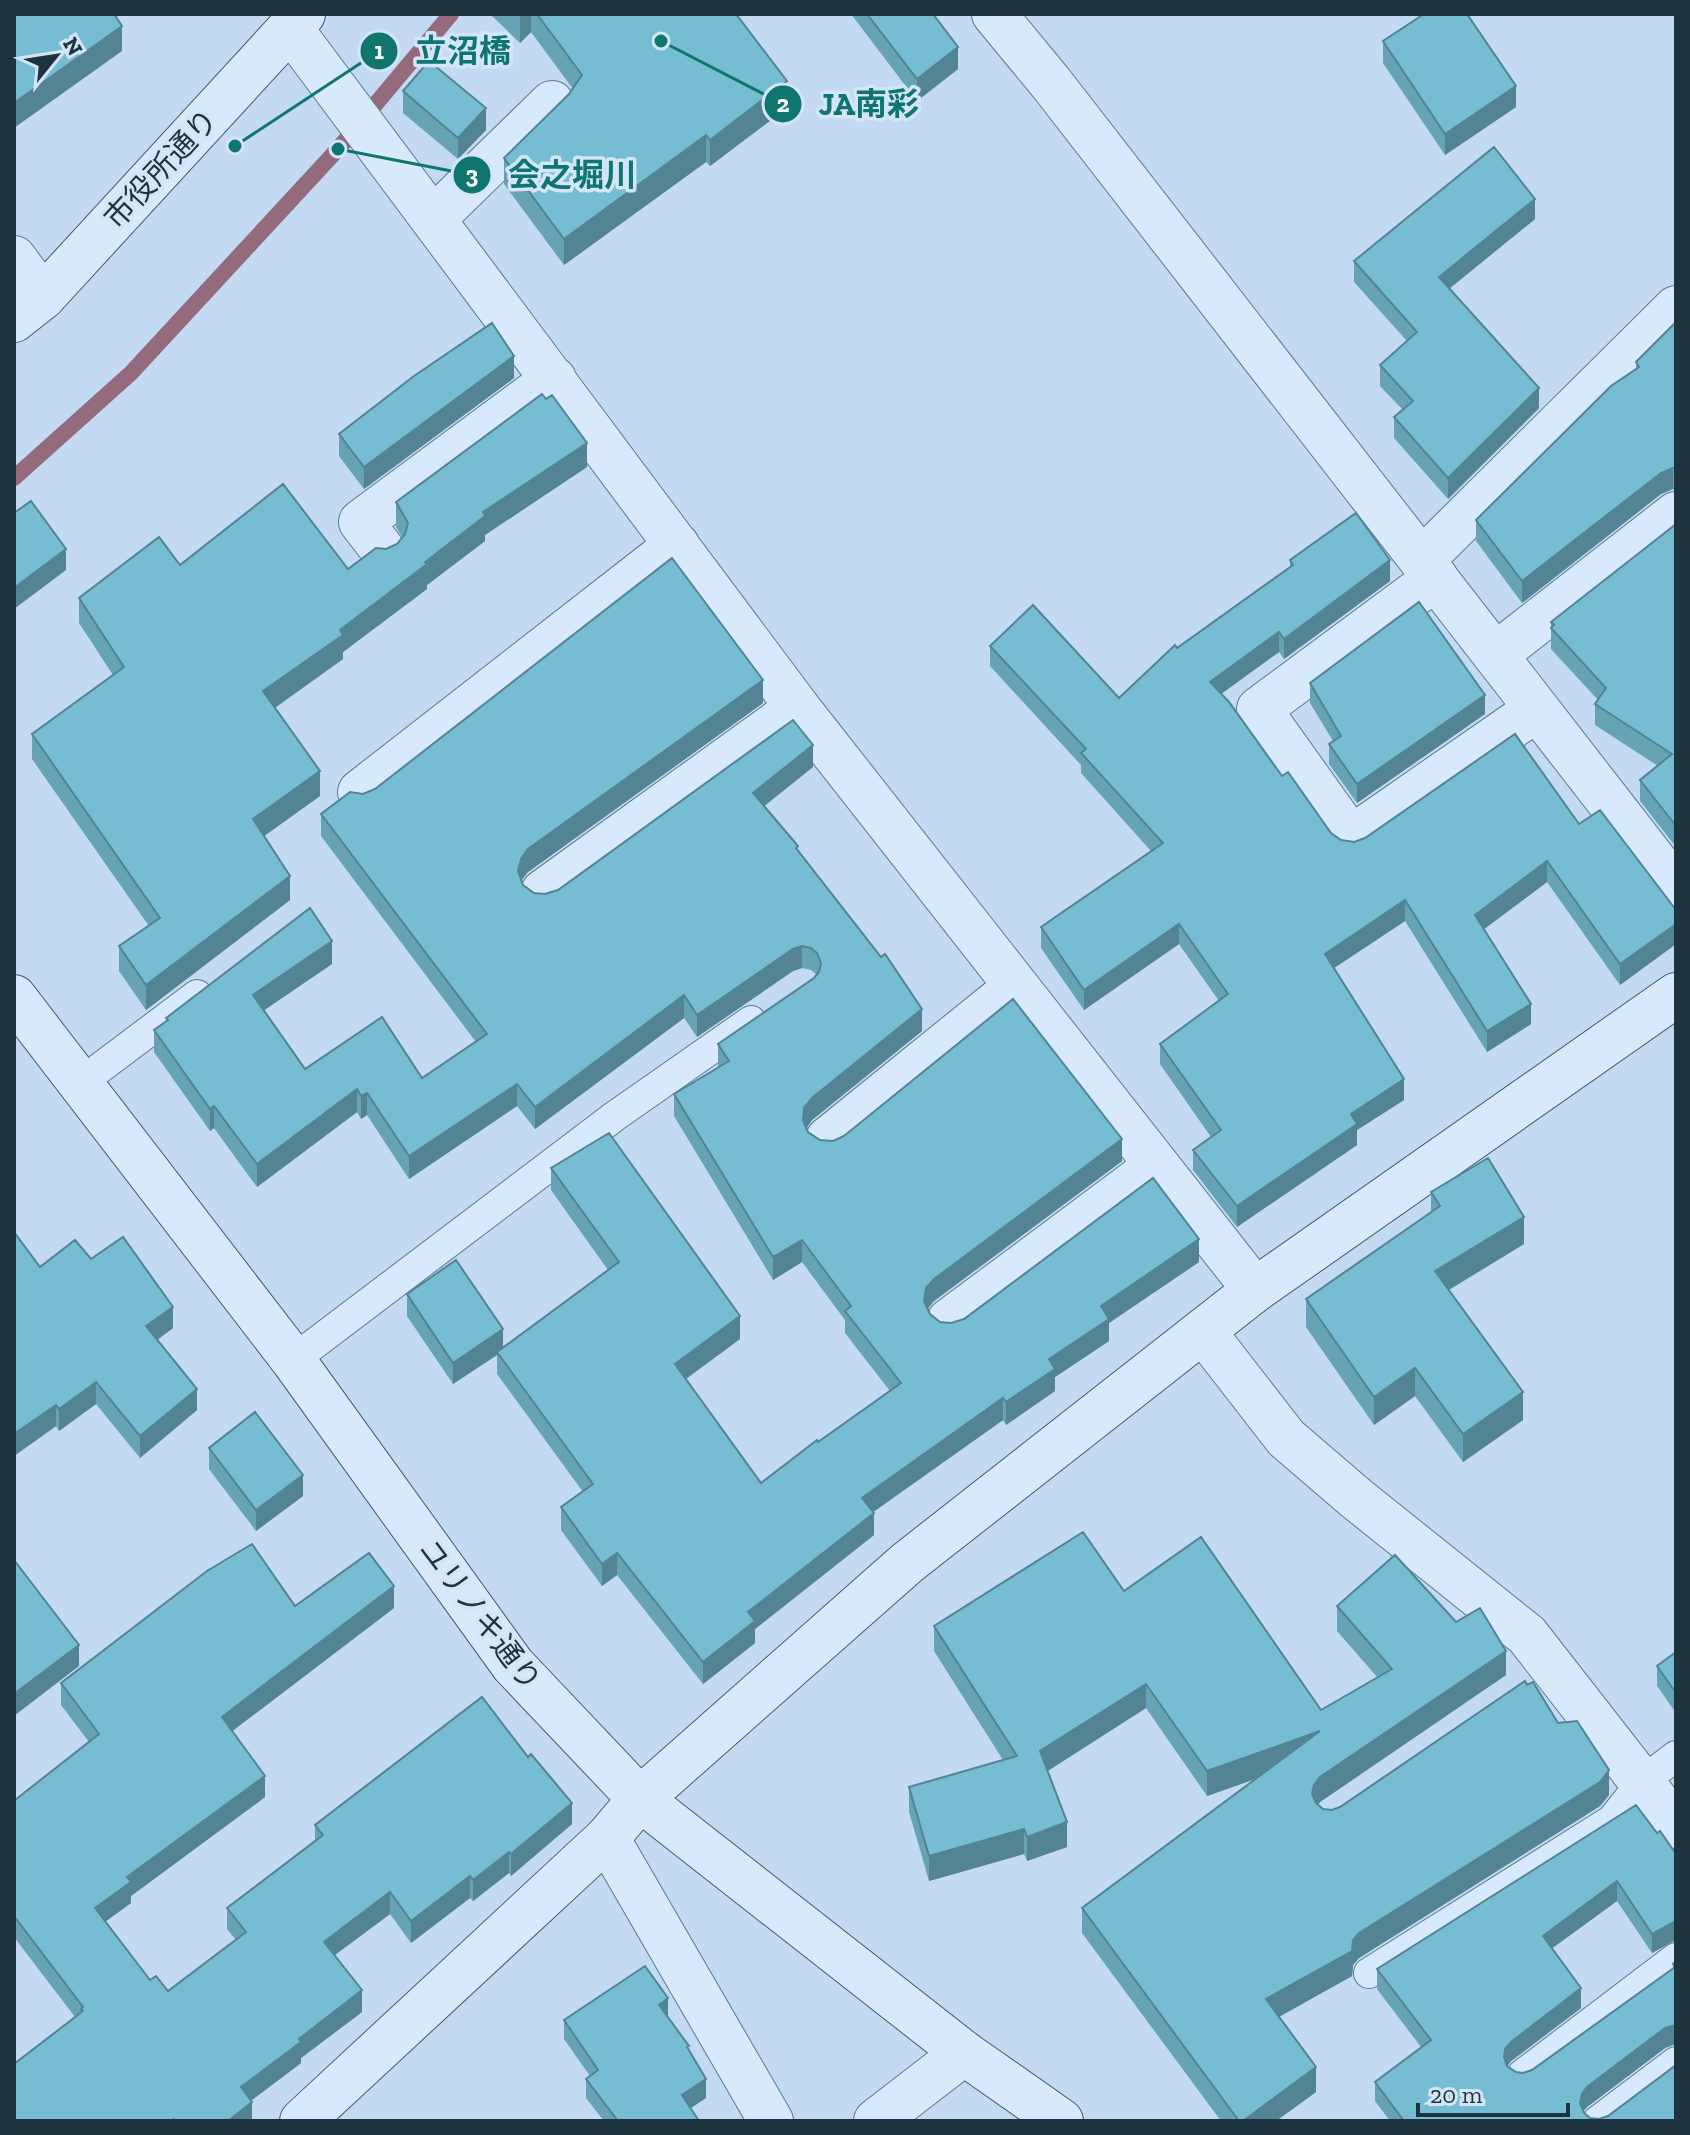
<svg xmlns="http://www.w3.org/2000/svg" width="1690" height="2135" font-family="'Zilla Slab','Noto Sans JP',serif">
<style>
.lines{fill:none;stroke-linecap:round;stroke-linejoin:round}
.stream{stroke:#946b7d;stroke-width:16}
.lane-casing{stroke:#587b8e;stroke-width:32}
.street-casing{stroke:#587b8e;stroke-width:46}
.secondary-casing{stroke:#3b5f70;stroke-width:46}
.lane{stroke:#d8e9fc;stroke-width:30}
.street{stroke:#d8e9fc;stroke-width:44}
.secondary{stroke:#d8e9fc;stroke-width:44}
.wall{fill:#65a3b5}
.shaded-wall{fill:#538494}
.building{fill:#76bdd3;stroke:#538494;stroke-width:2}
.labels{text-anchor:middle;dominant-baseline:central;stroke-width:7;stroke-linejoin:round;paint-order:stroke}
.street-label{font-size:30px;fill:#1d333d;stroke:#d4e5f8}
.leader{fill:none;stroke:#0f766e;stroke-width:3}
.callout-dot{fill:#0f766e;stroke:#d4e5f8;stroke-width:3}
.mark-label{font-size:24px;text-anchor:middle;font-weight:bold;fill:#fff}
.callout-label{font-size:32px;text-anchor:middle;font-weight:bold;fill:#0f766e;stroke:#d4e5f8;stroke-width:7;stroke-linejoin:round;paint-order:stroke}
</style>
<rect width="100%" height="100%" fill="#c3daf2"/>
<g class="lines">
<path class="stream" d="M14 478 131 373 338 149 451 14"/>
<g class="lane-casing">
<path id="lane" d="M80 1083 197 995
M293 1360 615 1116 751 1021
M1369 1973 1612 1820 1642 1782 1676 1756
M1522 2075 1676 1958
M1598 2121 1676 2062"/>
</g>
<g class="street-casing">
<path id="street" d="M994 14 1051 83 1676 888
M290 28 798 708 1255 1290
M433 219 552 103
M14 258 43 297
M382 549 361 522 554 379
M1422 560 1676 308
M1436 578 1259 709 1351 838 1537 709
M1495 655 1676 514
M360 792 677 545
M543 892 798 708
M828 1139 1016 987
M949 1321 1157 1166
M1203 1331 1286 1438 1357 1499 1527 1635 1676 1826
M607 1838 771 2121
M876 2121 964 2053"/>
</g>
<g class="secondary-casing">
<path id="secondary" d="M14 320 43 297 303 14
M14 997 293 1360 513 1665 640 1799 964 2053 1061 2121
M302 2121 607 1838 640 1799 907 1563 1255 1290 1676 995"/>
</g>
<use href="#lane" class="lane"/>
<use href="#street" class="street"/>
<use href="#secondary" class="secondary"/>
</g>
<path class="wall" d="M490 14H736L787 108 710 166 706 162 564 265 504 184V158L569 94 573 89 531 32 520 43Z
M851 14H933L958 69 917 101Z
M1383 41 1516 107 1445 155 1383 63Z
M403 91 486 130 458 159 403 113Z
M1535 219 1450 288 1539 408 1448 499 1394 438V417L1403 410 1380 386V365L1407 341 1354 282V261Z
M1676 322V490L1673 489 1661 494 1522 603 1476 541V520L1636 369V362Z
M514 378 364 489 339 456V434Z
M587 467 485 535V541L427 585V589L343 652V659L275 708 320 796 264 836 290 900 146 1010 119 971V946L149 926 32 759V734L113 675 79 623V598L180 565 348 569 397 544 402 537 396 527V502Z
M1676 524V847L1640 801V780L1658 766 1595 725V704L1598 700 1551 649V622Z
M1290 560 1390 581 1284 659 1279 652 1221 694 1282 776 1331 833 1341 840 1354 842 1579 824 1676 910V944L1620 985 1547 882 1484 929 1531 1024 1487 1052 1405 921 1334 968 1404 1100 1357 1130V1145L1237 1227 1193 1170V1150L1211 1137 1160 1064V1044L1219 1001 1179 944 1084 1010 1041 948V927L1151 851 1081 773V765L990 666V646L1119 698 1177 648 1290 567Z
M1310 683 1485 714 1357 803 1329 764V744L1333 741 1310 703Z
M763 703 528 872 521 880 523 885 534 893 545 894 558 890 813 767 764 806 798 850 922 1031 812 1120 807 1128 808 1132 820 1140 1122 1161 934 1301 928 1309 930 1314 940 1322 951 1323 1199 1262 1109 1323V1341L1055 1377V1391L1006 1425 1003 1420 873 1512 874 1535 755 1629V1643L703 1684 617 1575 602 1586 561 1530V1507L583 1492 497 1374V1355L453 1384 407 1316V1294L503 1347 608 1270 551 1190V1168L740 1339 685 1379 761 1483 890 1391 845 1333V1320L802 1262 773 1280 674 1116V1094L718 1067V1044L814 978 817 975 811 970 802 968 793 971 697 1037 684 1018 535 1129 517 1106 409 1179 367 1115 361 1119 357 1112 257 1187 214 1128 210 1131 154 1052V1030L166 1022V1018L332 964 263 1010 305 1069 422 1078 476 1042 321 836V814L363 794Z
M1431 1192 1524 1244 1449 1290 1523 1420 1463 1462 1415 1396 1374 1425 1306 1327V1299L1431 1212Z
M14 1232 40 1267 91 1259 173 1328 157 1340 197 1410 140 1458 96 1404 59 1431 56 1426 14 1456Z
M209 1448 303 1496 256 1531 209 1469Z
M1124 1591 1321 1710 1378 1678 1337 1631V1606L1456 1622 1506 1675 1320 1802 1318 1805 1323 1809 1332 1810 1558 1723 1609 1795 1600 1806 1359 1958 1353 1965 1352 1976 1279 2017 1316 2092 1276 2121H1221L1082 1933V1908L1255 1779 1207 1796 1146 1708 1047 1771 1067 1847 1027 1861 1024 1854 929 1881 909 1812V1787L1003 1760 934 1651V1626Z
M295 1606 394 1608 232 1731 265 1797 131 1896V1903L105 1922 150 1980 168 1991 236 1940 227 1929V1908L315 1840V1825L572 1824 511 1876 509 1873 473 1901 470 1898 411 1943 390 1914 335 1955 362 2012 301 2058V2063L251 2101 252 2121H14L75 2017 14 1937V1798L15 1800 89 1742 61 1705V1683Z
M1676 1652V1713L1657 1686V1666Z
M1657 1833 1676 1854V1940L1652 1953 1617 1901 1552 1948 1581 2008 1511 2061 1507 2066 1516 2072 1523 2073 1532 2070 1673 1969V1964L1676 1961V2044L1665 2048 1587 2107 1584 2111 1590 2118 1599 2119 1676 2121H1390L1375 2101V2082L1421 2047 1377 1989V1969Z
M668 2017 689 2051 706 2098 690 2108 699 2121H604L586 2098V2079L590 2076 564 2039V2020Z"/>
<path class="shaded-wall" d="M522 14H531V32L520 43V16Z
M122 26V51L14 128V103Z
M958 47V69L917 101V79Z
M787 81V108L710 166V140Z
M1516 86V107L1445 155V134Z
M486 108V130L458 159V138Z
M706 135V162L564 265V239Z
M1535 199V219L1439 297V277Z
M514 356V378L364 489V467Z
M1539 388V408L1448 499V478Z
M587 443V467L485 535V541L427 585V589L343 652V659L263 716V691L425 562 483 512Z
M1673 468V489L1661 494 1522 603V581L1661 473Z
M66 549V570L14 609V588Z
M1390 560V581L1284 659V639Z
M1279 632V652L1210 702V682Z
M763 680V703L528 872 521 881 518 871 521 859 528 849Z
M1485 695V714L1357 803V784Z
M813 745V767L753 815V793Z
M320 771V796L253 844V819Z
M1547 861V882L1475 936V915Z
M290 876V900L146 1010V985Z
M1405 900V921L1325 974V954Z
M1179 924V944L1084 1010V990Z
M1676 924V944L1620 985V964Z
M332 941V964L253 1018V995Z
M802 946V968L793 971 697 1037V1015L793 949Z
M684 995V1018L535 1129V1107Z
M1531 1004V1024L1487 1052V1031Z
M922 1009V1031L812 1120 804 1131 803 1120 804 1108 812 1098Z
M1404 1079V1100L1357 1130V1145L1237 1227V1206L1351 1114Z
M517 1084V1106L409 1179V1156Z
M357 1089V1112L257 1187V1164Z
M367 1093V1115L361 1119V1096Z
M214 1106V1128L210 1131V1109Z
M1122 1139V1161L934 1301 926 1310 924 1301 926 1288 934 1279Z
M1524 1217V1244L1435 1298V1271Z
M1199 1239V1262L1109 1323V1341L1055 1377V1391L1006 1425V1402L1101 1306Z
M802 1240V1262L773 1280V1257Z
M173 1307V1328L146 1348V1326Z
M740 1316V1339L675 1387V1364Z
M503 1329V1350L497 1352V1355L453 1384V1363Z
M1415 1368V1396L1374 1425V1397Z
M96 1382V1404L59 1431V1409Z
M197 1389V1410L140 1458V1436Z
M1523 1392V1420L1463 1462V1434Z
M1003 1398V1420L862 1520V1498Z
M56 1405V1426L14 1456V1434Z
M303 1475V1496L256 1531V1510Z
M874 1513V1535L755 1629V1643L703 1684V1662L748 1612Z
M617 1553V1575L602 1586V1564Z
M394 1586V1608L222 1739V1717Z
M79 1645V1666L14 1716V1694Z
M1506 1651V1675L1320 1802 1314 1810 1312 1794 1314 1785 1320 1777Z
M1146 1684V1708L1040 1776V1751Z
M1320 1731V1756L1207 1796V1771Z
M1609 1770V1795L1600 1806 1359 1958 1353 1965 1352 1976 1266 2024V1999L1353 1940 1359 1933Z
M265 1776V1797L131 1896V1903L95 1929V1908L127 1877Z
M572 1803V1824L511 1876V1854Z
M1067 1822V1847L1027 1861V1837Z
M1024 1829V1854L929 1881V1856Z
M509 1852V1873L473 1901V1880Z
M470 1876V1898L411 1943V1921Z
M1617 1881V1901L1543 1955V1936Z
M390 1892V1914L324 1963V1942Z
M1675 1921V1940L1652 1953V1934Z
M1581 1988V2008L1511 2061 1505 2069 1504 2057 1505 2049 1511 2042Z
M362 1990V2012L301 2058V2063L241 2108V2087L299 2039Z
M668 1998V2017L659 2024V2005Z
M1675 2025V2044L1665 2048 1587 2107 1582 2113 1580 2103 1582 2094 1587 2087 1665 2028Z
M1316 2067V2092L1276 2121H1243Z
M706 2079V2098L682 2114V2095Z
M252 2102V2121H228Z"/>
<path class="building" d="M14 14H114L122 26 14 103Z
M537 14H736L787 81 710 140 706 135 564 239 504 158 569 94 582 75Z
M867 14H933L958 47 917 79Z
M1424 14H1467L1516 86 1445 134 1383 41Z
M429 61 486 108 458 138 403 91Z
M1494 147 1535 199 1439 277 1539 388 1448 478 1394 417 1413 401 1380 365 1417 332 1354 261Z
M1676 322V468H1673L1661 473 1522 581 1476 520 1611 386 1639 367 1636 362Z
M492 323 514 356 364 467 339 434 414 376Z
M542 394 546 399 552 395 587 443 483 512 485 516 425 562 427 564 340 630 343 635 263 691 320 771 253 819 290 876 146 985 119 946 160 918 32 734 124 667 79 598 159 537 180 565 283 484 348 569 376 548 386 549 397 544 405 534 408 523 396 502Z
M31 501 66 549 14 588V513Z
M1356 513 1390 560 1284 639 1279 632 1210 682 1229 702 1282 776 1288 772 1331 833 1341 840 1354 842 1365 838 1515 734 1579 824 1600 810 1676 910V924L1620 964 1547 861 1475 915 1531 1004 1487 1031 1405 900 1325 954 1404 1079 1351 1114 1357 1124 1237 1206 1193 1150 1221 1130 1160 1044 1228 994 1179 924 1084 990 1041 927 1163 843 1081 753 1086 749 990 646 1033 605 1119 698 1175 645 1177 648 1293 565 1290 560Z
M1676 524V826L1640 780 1672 754 1595 704 1606 688 1551 628 1554 625 1551 622Z
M672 558 763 680 528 849 521 859 518 871 523 885 534 893 545 894 558 890 793 720 813 745 753 793 798 846 796 848 881 957 885 954 922 1009 812 1098 804 1108 803 1120 808 1132 820 1140 833 1141 844 1136 1013 999 1122 1139 934 1279 926 1288 924 1301 930 1314 940 1322 951 1323 964 1319 1153 1178 1199 1239 1101 1306 1109 1319 1049 1359 1055 1369 1006 1402 1003 1398 862 1498 874 1513 748 1612 755 1621 703 1662 617 1553 602 1564 561 1507 593 1484 497 1352 619 1262 551 1168 609 1133 740 1316 675 1364 761 1483 817 1440 818 1442 901 1383 845 1311 851 1306 802 1240 773 1257 674 1094 729 1061 718 1044 814 978 819 972 821 963 817 953 811 948 802 946 793 949 697 1015 684 995 535 1107 517 1084 409 1156 367 1093 361 1096 357 1089 257 1164 214 1106 210 1109 154 1030 168 1020 166 1018 310 908 332 941 253 995 305 1069 382 1017 422 1078 487 1034 321 814 350 792 363 794 375 789Z
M1419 602 1485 695 1357 784 1329 744 1341 736 1310 683Z
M1488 1158 1524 1217 1435 1271 1523 1392 1463 1434 1415 1368 1374 1397 1306 1299 1440 1206 1431 1192Z
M14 1232 40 1267 75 1240 91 1259 123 1237 173 1307 146 1326 197 1389 140 1436 96 1382 59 1409 56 1405 14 1434Z
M456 1260 503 1329 453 1363 407 1294Z
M255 1412 303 1475 256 1510 209 1448Z
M1083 1532 1124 1591 1201 1537 1321 1710 1392 1669 1337 1606 1395 1555 1456 1622 1480 1608 1506 1651 1320 1777 1314 1785 1312 1794 1316 1803 1323 1809 1332 1810 1340 1807 1525 1681 1527 1685 1533 1682 1558 1723 1577 1721 1609 1770 1600 1782 1359 1933 1353 1940 1352 1951 1266 1999 1316 2067 1243 2121H1239L1082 1908 1320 1731 1207 1771 1146 1684 1040 1751 1067 1822 1027 1837 1024 1829 929 1856 909 1787 1017 1756 934 1626Z
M252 1544 295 1606 369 1553 394 1586 222 1717 265 1776 127 1877 131 1882 95 1908 150 1980 156 1976 168 1991 246 1932 227 1908 323 1835 315 1825 482 1697 528 1757 531 1754 572 1803 511 1854 509 1852 473 1880 470 1876 411 1921 390 1892 324 1942 362 1990 299 2039 301 2042 241 2087 252 2102 228 2121H176L174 2119 172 2121H14V2064L83 2011 81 2009 83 2007 14 1916V1798L15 1800 99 1734 61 1683 207 1571Z
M14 1560 79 1645 14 1694Z
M1676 1652V1693L1657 1666Z
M1636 1805 1657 1833 1660 1831 1676 1854V1921L1652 1934 1617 1881 1543 1936 1581 1988 1511 2042 1505 2049 1504 2057 1507 2066 1516 2072 1523 2073 1532 2070 1675 1967 1673 1964 1676 1961V2025L1665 2028 1587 2087 1582 2094 1580 2103 1584 2113 1590 2118 1599 2119 1608 2116 1676 2065V2121H1404L1375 2082 1431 2040 1377 1969Z
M645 1966 668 1998 659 2005 689 2046 687 2047 706 2079 682 2095 699 2121H618L586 2079 598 2070 564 2020Z"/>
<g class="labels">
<g class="street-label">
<text transform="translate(161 169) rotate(-47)">市役所通り</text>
<text transform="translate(480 1615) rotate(53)">ユリノキ通り</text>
</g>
</g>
<path class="leader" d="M235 146L379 51M661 41L783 104M338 149L472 175"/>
<g class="callout-dot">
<circle cx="235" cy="146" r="8"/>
<circle cx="661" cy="41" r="8"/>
<circle cx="338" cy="149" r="8"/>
<circle cx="379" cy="51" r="20"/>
<circle cx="783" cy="104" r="20"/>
<circle cx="472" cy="175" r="20"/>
</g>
<g class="mark-label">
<text x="379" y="59">1</text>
<text x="783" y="112">2</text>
<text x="472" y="183">3</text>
</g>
<g class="callout-label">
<text x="463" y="62">立沼橋</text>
<text x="869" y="115">JA南彩</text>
<text x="572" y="186">会之堀川</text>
</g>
<rect width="1690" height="2135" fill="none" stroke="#1d333d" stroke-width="32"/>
<g transform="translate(56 56) rotate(60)" stroke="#d4e5f8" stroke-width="6" paint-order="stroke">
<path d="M0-6L14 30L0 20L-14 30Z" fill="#1d333d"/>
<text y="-12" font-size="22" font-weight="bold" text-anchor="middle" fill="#1d333d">N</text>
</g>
<path d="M1418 2103v12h150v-12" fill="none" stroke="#1d333d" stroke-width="4"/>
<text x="1430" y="2103" font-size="24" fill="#1d333d" stroke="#d4e5f8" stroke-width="6" paint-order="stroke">20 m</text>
</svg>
